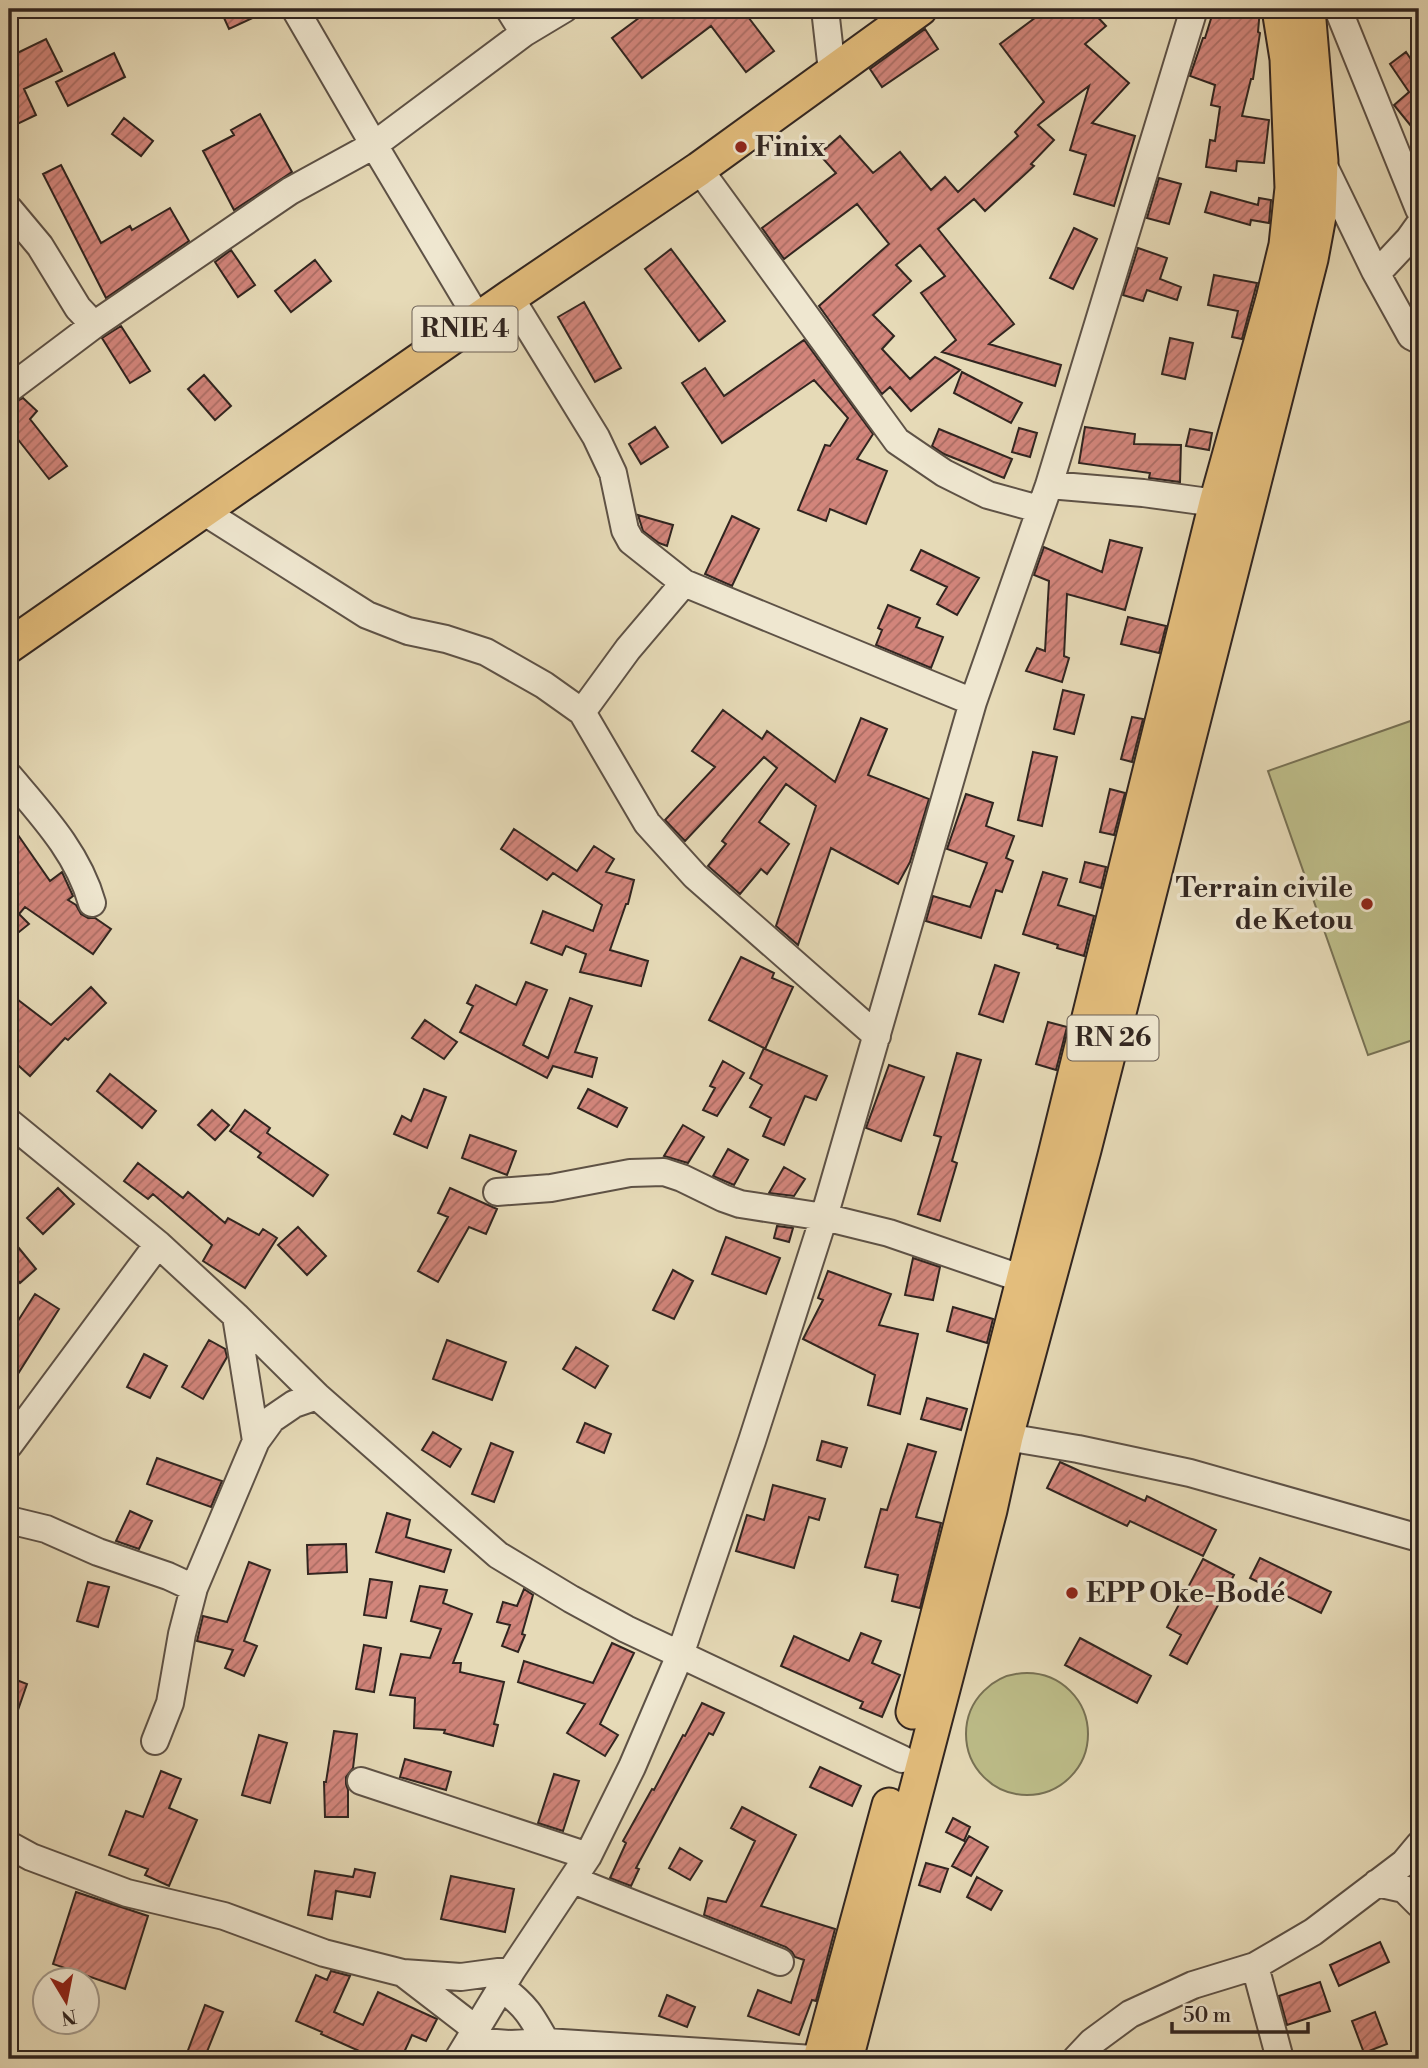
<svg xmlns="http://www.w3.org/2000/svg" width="1428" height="2068" font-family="'Libre Bodoni',serif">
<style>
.park{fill:#bdbd89;stroke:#777154;stroke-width:2}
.building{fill:url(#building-hatch);stroke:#312520;stroke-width:2}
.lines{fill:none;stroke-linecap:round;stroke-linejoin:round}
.minor-casing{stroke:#5e5246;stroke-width:30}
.major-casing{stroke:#312520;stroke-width:37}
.minor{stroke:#efe7d0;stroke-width:26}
.major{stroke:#e3bd7c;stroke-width:33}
.poi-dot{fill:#8f2418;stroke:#efe7d0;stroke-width:2.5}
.labels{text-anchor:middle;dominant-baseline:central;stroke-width:7;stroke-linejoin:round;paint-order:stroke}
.shield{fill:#efe7d0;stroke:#6a5f55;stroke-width:2}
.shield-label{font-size:26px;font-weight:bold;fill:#312520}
.poi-label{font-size:28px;font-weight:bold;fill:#312520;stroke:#efe7d0;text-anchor:start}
</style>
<defs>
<pattern id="building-hatch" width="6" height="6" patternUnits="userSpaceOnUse" patternTransform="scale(1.75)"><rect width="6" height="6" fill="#d2857b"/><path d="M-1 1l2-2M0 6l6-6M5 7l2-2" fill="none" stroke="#ab6d64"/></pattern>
</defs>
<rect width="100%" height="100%" fill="#e6dab7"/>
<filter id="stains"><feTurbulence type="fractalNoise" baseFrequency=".00286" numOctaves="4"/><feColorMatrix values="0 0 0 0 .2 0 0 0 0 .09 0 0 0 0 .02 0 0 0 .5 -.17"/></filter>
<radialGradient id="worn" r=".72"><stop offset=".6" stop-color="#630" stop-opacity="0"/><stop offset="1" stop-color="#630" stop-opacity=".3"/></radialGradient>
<path class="park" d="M1419 718V1038L1368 1055 1268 771Z
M966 1734a61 61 0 1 1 122 0a61 61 0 1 1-122 0Z"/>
<path class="building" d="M220 9H272L229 29Z
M651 9H742L774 51 746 72 711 26 642 78 612 38Z
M1047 9H1076L1083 17 1091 10 1106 26 1085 44 1129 83 1092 123 1135 136 1114 206 1074 194 1086 155 1070 150 1089 86 1038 125 1054 140 1031 164 1034 166 985 211 974 199 938 229 1014 324 989 344 1061 365 1055 386 942 352 956 340 921 293 945 276 920 245 896 265 911 281 873 315 894 336 882 349 910 379 935 357 960 370 911 411 890 387 882 394 819 306 889 244 857 204 784 259 762 228 836 173 819 154 840 136 873 173 900 152 931 190 945 177 958 192 1018 136 1015 132 1044 102 1000 44Z
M1214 9H1260L1258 32 1260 33 1253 79H1251L1242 116 1269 120 1264 163 1237 161 1236 171 1206 167 1210 140 1215 141 1220 107 1211 105 1215 85 1190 76 1203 38H1205Z
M925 29 938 49 882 87 870 69Z
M46 39 62 71 24 89 36 115 9 128V57Z
M1406 52 1419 71V136L1394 105 1409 92 1390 64Z
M114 53 125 77 68 106 56 82Z
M260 114 292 172 234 210 203 151 234 135 231 130Z
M124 118 153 141 141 156 112 134Z
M61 165 101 243 130 226 132 230 170 208 189 241 106 298 43 174Z
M1159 178 1181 184 1169 224 1147 218Z
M1211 192 1258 205 1259 198 1271 200 1269 223 1251 220 1250 225 1205 212Z
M1074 228 1097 239 1073 289 1050 278Z
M1138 248 1167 258 1160 279 1181 287 1177 300 1147 290 1143 301 1123 295Z
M671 249 725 321 699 341 645 269Z
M231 250 255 285 238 297 215 262Z
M315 260 331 281 291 312 275 291Z
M1214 275 1257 283 1242 339 1232 337 1238 311 1208 305Z
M584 302 621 368 595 382 558 317Z
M121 326 150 371 130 383 102 338Z
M1170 338 1193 343 1185 379 1162 374Z
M804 340 873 434 857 459 887 471 866 524 830 509 826 521 798 510 825 445 830 446 848 418 814 380 722 443 682 383 705 368 724 396Z
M962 372 1022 403 1011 423 954 393Z
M204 375 231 406 215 420 188 389Z
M23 398 37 411 30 419 67 466 49 479 9 428V404Z
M655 427 668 447 641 464 629 444Z
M1085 427 1135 434 1134 444 1181 445 1180 482 1149 478 1150 473 1079 463Z
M1019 428 1037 433 1030 457 1012 452Z
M939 429 1012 459 1004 478 944 454 932 446Z
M1190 429 1212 433 1209 450 1186 446Z
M638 515 673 525 667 546 659 543 643 531Z
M732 516 759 529 732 586 705 574Z
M1110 540 1142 548 1125 610 1067 594 1064 656 1069 658 1062 682 1026 671 1037 648 1045 651 1049 581 1034 575 1044 547 1102 572Z
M921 550 979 578 957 615 937 604 947 587 911 570Z
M888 605 920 618 916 627 943 637 931 668 876 645 882 630 878 628Z
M1128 617 1166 626 1159 653 1121 644Z
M1063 690 1084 695 1074 734 1054 729Z
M723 710 762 739 767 731 835 782 861 718 887 729 868 775 929 799 910 862 898 884 831 848 798 945 776 926 816 806 786 784 759 822 789 844 767 874 761 869 740 894 708 866 726 844 722 841 777 768 764 757 685 841 665 820 715 767 692 751Z
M1132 717 1143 719 1132 762 1121 759Z
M1033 752 1057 757 1042 826 1018 820Z
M1110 789 1125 793 1114 835 1100 832Z
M966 794 993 803 986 826 1014 836 1006 858 1013 861 1002 892 996 890 981 938 926 921 933 896 970 907 987 863 947 849Z
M9 822 50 881 62 872 73 896 68 900 76 905 81 914 88 918H95L111 929 93 954 25 907 19 914 29 924 9 940Z
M514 829 577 871 594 846 614 859 606 872 634 880 628 904H626L610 950 648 961 641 986 580 972 586 954 566 946 562 955 531 943 543 911 593 931 602 905 553 873 547 880 501 849Z
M1085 862 1106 867 1101 888 1080 882Z
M1043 872 1067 879 1058 905 1094 916 1084 956 1057 948 1058 945 1023 934Z
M741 957 774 973 772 978 793 987 765 1049 827 1076 816 1100 805 1096 784 1145 763 1136 771 1118 750 1107 762 1085 750 1078 764 1048 709 1020Z
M995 965 1019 973 1003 1022 979 1014Z
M526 982 547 990 523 1045 548 1058 570 998 592 1006 575 1052 597 1058 592 1077 553 1066 547 1078 460 1032 473 1006 467 1003 476 985 516 1005Z
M91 987 106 1003 68 1040 65 1038 30 1076 9 1057V993L51 1025Z
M425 1020 457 1042 444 1059 412 1038Z
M1048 1022 1067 1027 1056 1070 1036 1064Z
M957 1053 981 1060 952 1161 957 1163 940 1221 918 1214 941 1137 934 1135Z
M723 1061 744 1073 717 1116 703 1110 715 1088 710 1086Z
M889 1065 924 1077 901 1141 866 1128Z
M110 1074 156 1111 142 1128 97 1091Z
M424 1089 446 1097 427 1148 394 1134 402 1116 411 1121Z
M588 1089 627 1108 617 1127 578 1108Z
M212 1110 229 1125 215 1140 198 1125Z
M245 1110 270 1128 267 1133 328 1175 313 1196 258 1157 261 1153 230 1131Z
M683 1125 704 1137 688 1163 664 1156Z
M470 1135 516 1151 507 1175 462 1158Z
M728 1149 748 1160 734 1185 713 1176Z
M138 1163 183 1198 188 1192 225 1223 228 1218 259 1235 263 1229 277 1238 245 1288 203 1261 212 1245 153 1194 148 1199 124 1181Z
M784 1167 805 1179 794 1196 769 1193Z
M58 1188 74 1204 43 1234 27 1218Z
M450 1188 497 1209 486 1234 469 1227 438 1282 418 1271 448 1217 438 1213Z
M777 1226 793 1228 789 1242 774 1238Z
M298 1227 326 1256 307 1275 278 1245Z
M9 1236 36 1269 20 1283 9 1270Z
M726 1237 780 1258 766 1294 712 1274Z
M913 1258 940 1267 933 1300 905 1295Z
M673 1270 693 1281 674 1319 653 1310Z
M828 1271 891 1294 879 1325 918 1334 900 1414 868 1405 875 1375 803 1339 823 1300 818 1298Z
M35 1294 59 1309 9 1388V1335Z
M953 1307 993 1319 987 1343 947 1331Z
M209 1340 225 1349 227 1357 203 1399 182 1387Z
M447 1340 506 1362 492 1400 433 1379Z
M576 1347 608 1366 595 1388 563 1369Z
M144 1354 167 1366 150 1398 127 1387Z
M927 1398 967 1409 961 1430 921 1419Z
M585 1423 611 1434 604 1453 577 1442Z
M433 1432 461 1449 450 1467 422 1450Z
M822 1441 847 1448 841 1467 817 1460Z
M491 1443 513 1452 494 1502 472 1494Z
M908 1444 936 1452 916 1517 941 1523 920 1608 892 1601 898 1575 865 1567 881 1509 887 1510Z
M157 1458 222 1481 211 1507 147 1484Z
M1060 1462 1145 1501 1147 1496 1216 1530 1203 1556 1130 1521 1127 1526 1047 1488Z
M773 1485 825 1499 819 1520 809 1517 794 1568 736 1551 747 1515 764 1520Z
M130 1511 152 1521 139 1549 116 1541Z
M387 1513 410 1520 406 1537 451 1550 444 1572 376 1552Z
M346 1544 347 1572 308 1574 307 1545Z
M1260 1558 1331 1592 1321 1613 1250 1578Z
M1203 1559 1234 1575 1187 1664 1170 1655 1181 1635 1167 1627Z
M249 1562 270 1570 244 1641 257 1646 244 1676 225 1668 233 1650 197 1641 203 1616 227 1622Z
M370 1579 392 1582 386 1618 364 1615Z
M88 1582 109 1587 98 1627 77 1621Z
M420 1586 447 1590 443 1603 472 1614 453 1663H461L460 1672 504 1682 494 1724 498 1725 493 1746 444 1733 445 1730 414 1728 415 1698 390 1695 401 1654 430 1658 441 1629 411 1621Z
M524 1589 533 1595 522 1634 525 1635 518 1652 502 1646 510 1625 497 1622 503 1602 517 1606Z
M861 1633 881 1641 872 1663 900 1675 882 1717 860 1708 863 1702 781 1666 794 1636 849 1661Z
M1080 1638 1151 1676 1137 1703 1065 1665Z
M612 1643 634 1653 600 1724 618 1735 605 1756 567 1733 585 1704 518 1682 524 1661 593 1683Z
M364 1645 381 1648 374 1692 356 1689Z
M9 1677 27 1684 11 1730H9Z
M702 1703 724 1713 713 1735 709 1733 636 1868 639 1869 631 1886 610 1878 626 1843 623 1841 652 1789 654 1790 683 1735 685 1736Z
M334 1731 357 1734 353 1768 346 1777V1784L348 1790V1817H325L324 1782H326Z
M259 1735 287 1743 270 1803 242 1795Z
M405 1759 451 1772 446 1790 400 1777Z
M820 1767 861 1786 852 1806 810 1787Z
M161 1771 181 1779 169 1808 197 1820 169 1886 145 1875 148 1869 109 1855 126 1811 143 1817Z
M554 1774 579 1781 563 1831 538 1823Z
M742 1807 796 1835 761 1906 835 1929 816 2001 812 2000 799 2035 748 2016 758 1990 791 2003 804 1960 795 1957 792 1952 786 1947 704 1915 708 1898 726 1902 755 1841 731 1828Z
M953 1818 970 1827 964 1841 946 1832Z
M969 1836 988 1847 971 1876 952 1866Z
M680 1848 702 1861 690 1880 669 1868Z
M926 1863 948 1869 940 1892 919 1885Z
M355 1869 375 1873 370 1897 336 1891 332 1919 308 1915 315 1871 353 1877Z
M451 1876 514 1889 505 1932 441 1919Z
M977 1877 1002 1891 991 1910 967 1897Z
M76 1892 148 1916 125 1989 53 1964Z
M1380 1942 1389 1962 1339 1986 1330 1965Z
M331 1971 350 1976 334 2012 363 2025 378 1992 437 2019 426 2041 412 2035 401 2059H363L366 2054 321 2034 322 2032 296 2021 316 1975 327 1980Z
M1320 1982 1330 2011 1287 2025 1279 1996Z
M667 1995 695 2007 687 2027 659 2016Z
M205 2005 223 2012 204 2059 187 2053Z
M1375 2012 1387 2044 1364 2053 1352 2021Z"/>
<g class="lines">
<g class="minor-casing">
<path id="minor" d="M295 9 374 145 478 319
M509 9 524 33
M825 9 832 71
M1338 9 1419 209
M1322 162 1375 271 1411 336 1419 340
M699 169 897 441 944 473 988 495 1039 509
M9 209 40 246 78 308 94 325
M1375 271 1381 269 1409 239 1419 225
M510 297 596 437 613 473 625 530 631 541 684 583 973 702
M9 389 94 325 290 191 374 145 524 33 564 9
M1049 485 1143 493 1216 503
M203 511 367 615 408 631 446 639 486 652 544 685 582 712 647 823 695 876 877 1036
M582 712 628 649 684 583
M9 776C42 815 78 853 92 903
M9 1122 158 1244 236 1316 317 1396 498 1555 571 1599 626 1629 902 1759
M497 1192 551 1188 630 1173 664 1172 682 1178 723 1198 740 1204 824 1217 889 1233 1023 1279
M236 1316 256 1441
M1006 1437 1078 1449 1190 1473 1419 1538
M9 1445 158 1244
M9 1520 46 1529 98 1552 168 1576 194 1588
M155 1741 170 1703 182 1634 194 1588 256 1441 272 1419 294 1404 317 1396
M361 1781 588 1856
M9 1845 31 1857 127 1893 224 1916 324 1953 403 1973 477 2030
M573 1880 780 1962
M1377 1883 1404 1889 1419 1904
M1255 1966 1280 2059
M403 1973 461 1977 512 1970
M501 1987C526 2006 531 2015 546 2042
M470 2041 511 2044 546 2042 814 2059
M458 2059 512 1970 588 1856 632 1767 680 1655 752 1441 824 1217 973 702 1049 485 1194 9
M1076 2059 1092 2042 1130 2014 1193 1985 1255 1966 1313 1932 1404 1863 1419 1845"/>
</g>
<g class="major-casing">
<path id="major" d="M9 646 510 297 699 169 920 9
M913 1712 1055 1155 1216 503 1273 299 1286 245 1292 188 1287 59 1279 9
M820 2059 889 1805
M846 2059 990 1510 1006 1437 1084 1150 1311 259 1319 216 1321 161 1308 9"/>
</g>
<use href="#minor" class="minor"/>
<use href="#major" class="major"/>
</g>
<g class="poi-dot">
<circle cx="741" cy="147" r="7"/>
<circle cx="1367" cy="904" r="7"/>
<circle cx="1072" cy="1593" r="7"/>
</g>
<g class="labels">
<g class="shield">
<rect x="412.5" y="306.5" width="105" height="45" rx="5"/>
<rect x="1067.5" y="1015.5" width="91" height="45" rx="5"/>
</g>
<g class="shield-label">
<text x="465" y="329">RNIE 4</text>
<text x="1113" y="1038">RN 26</text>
</g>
<g class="poi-label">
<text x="755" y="147">Finix</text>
<text x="1353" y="888" text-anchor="end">Terrain civile<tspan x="1353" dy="32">de Ketou</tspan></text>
<text x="1086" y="1593">EPP Oke-Bodé</text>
</g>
</g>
<rect width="1428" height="2068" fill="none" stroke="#e6dab7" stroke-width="35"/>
<rect x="10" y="10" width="1407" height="2047" fill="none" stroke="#312520" stroke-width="3.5"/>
<rect x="18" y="18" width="1393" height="2033" fill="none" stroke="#312520" stroke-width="2"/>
<g transform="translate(66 2001) rotate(170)"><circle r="33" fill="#efe7d0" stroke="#a3998a" stroke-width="2"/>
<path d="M0-5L12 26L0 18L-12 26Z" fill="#8f2418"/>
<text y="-10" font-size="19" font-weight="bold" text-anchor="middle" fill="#312520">N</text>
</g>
<path d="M1172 2022v10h136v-10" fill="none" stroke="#312520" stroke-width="3.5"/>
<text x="1183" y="2022" font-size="21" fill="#312520" stroke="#efe7d0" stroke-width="5" paint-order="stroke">50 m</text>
<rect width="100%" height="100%" filter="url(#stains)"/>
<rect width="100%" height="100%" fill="url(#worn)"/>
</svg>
